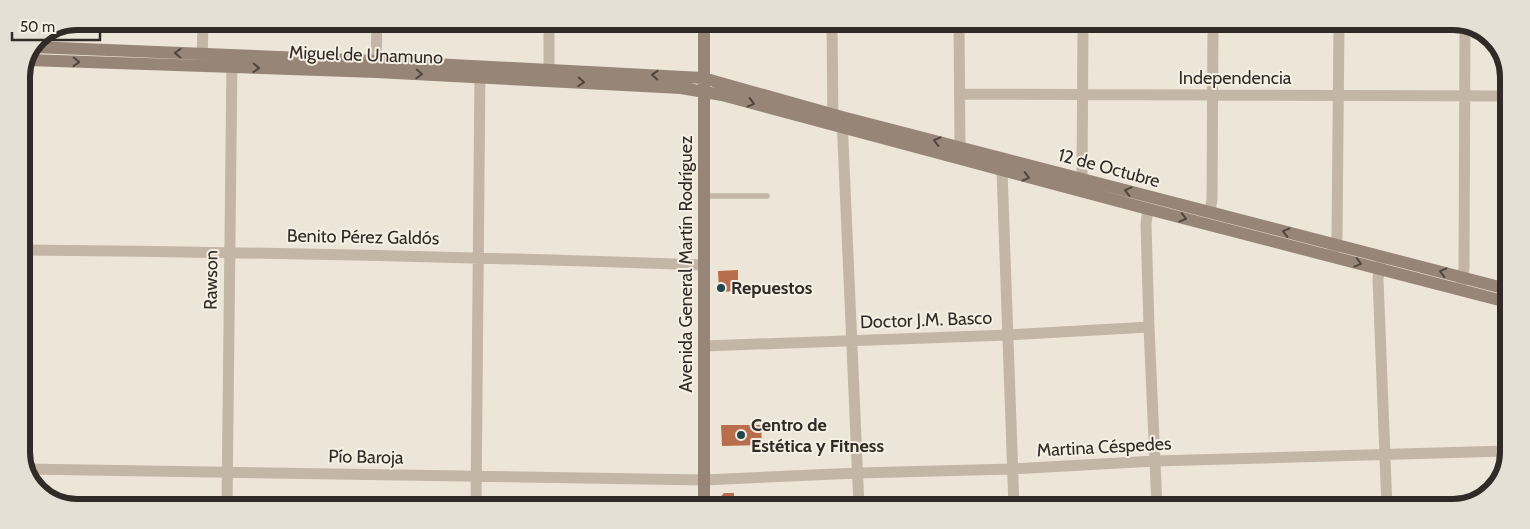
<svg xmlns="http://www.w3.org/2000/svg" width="1530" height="529" font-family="Cabin,sans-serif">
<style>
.building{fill:#b86e4c}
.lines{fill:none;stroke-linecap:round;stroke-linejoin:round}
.lane{stroke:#c4b6a6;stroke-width:5.5}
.street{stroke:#c4b6a6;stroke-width:11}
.secondary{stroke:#978678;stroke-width:12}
.oneway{stroke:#50463f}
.poi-dot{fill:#20484e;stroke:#f6efe4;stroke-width:2}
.labels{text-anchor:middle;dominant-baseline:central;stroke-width:4;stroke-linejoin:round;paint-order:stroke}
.street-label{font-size:18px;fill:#312a26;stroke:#f6efe4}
.poi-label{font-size:18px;font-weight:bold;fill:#312a26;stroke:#f6efe4;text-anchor:start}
.rim{fill:none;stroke:#312a26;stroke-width:6}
</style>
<rect width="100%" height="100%" fill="#eee5d9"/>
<path class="building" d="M738 270V291L719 292 718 271Z
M721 425H761L762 445 722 446Z
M724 493H734V506H712Z"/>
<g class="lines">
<path class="lane" d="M704 196H767"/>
<path class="street" d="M832 23 833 124
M202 63 203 22
M376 68 377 22
M549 78V22
M961 94 1508 96
M842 118 859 507
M955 155 960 146 959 23
M1005 163 1002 171 1014 507
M1082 179 1083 23
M1148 209 1146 224 1149 327 1157 507
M1210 212 1212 199 1213 24
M21 250C249 252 476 257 704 265
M1333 252 1337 237 1339 24
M1381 261 1378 279 1387 508
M1461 284 1464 269 1465 24
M704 346 1008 335 1149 327
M26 469 704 480 858 473 1012 469 1155 461 1506 451
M227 505 232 58
M476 506 480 68"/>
<path class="secondary" d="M704 23V506
M33 47 377 61 703 78 842 117 1507 289
M28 60 376 72 681 88 722 95 1148 209 1507 302"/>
</g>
<defs><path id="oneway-chevron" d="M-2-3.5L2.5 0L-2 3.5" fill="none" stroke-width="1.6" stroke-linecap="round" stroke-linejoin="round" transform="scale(1.25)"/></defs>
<g class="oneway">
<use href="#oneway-chevron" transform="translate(178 53) rotate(-178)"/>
<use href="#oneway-chevron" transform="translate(76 62) rotate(2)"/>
<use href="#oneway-chevron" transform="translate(256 68) rotate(2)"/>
<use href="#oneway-chevron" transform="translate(419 74) rotate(3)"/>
<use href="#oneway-chevron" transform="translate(655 75) rotate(-177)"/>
<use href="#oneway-chevron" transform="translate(581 82) rotate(3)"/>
<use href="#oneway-chevron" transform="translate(751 103) rotate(15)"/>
<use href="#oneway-chevron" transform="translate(937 141) rotate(-166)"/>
<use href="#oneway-chevron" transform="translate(1026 177) rotate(15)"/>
<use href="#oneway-chevron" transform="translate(1128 191) rotate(-166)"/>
<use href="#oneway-chevron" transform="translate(1183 218) rotate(14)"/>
<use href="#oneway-chevron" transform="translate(1286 232) rotate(-166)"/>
<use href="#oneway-chevron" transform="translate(1358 263) rotate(15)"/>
<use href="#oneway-chevron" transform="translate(1443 272) rotate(-166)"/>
</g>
<g class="poi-dot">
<circle cx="721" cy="288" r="5"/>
<circle cx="741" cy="435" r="5"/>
</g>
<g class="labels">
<g class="street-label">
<text transform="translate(366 55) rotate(2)">Miguel de Unamuno</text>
<text x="1235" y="78">Independencia</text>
<text transform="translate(1109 168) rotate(15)">12 de Octubre</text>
<text transform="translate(363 237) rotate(1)">Benito Pérez Galdós</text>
<text transform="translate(686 264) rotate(-90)">Avenida General Martín Rodríguez</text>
<text transform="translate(211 280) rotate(-89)">Rawson</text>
<text transform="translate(926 320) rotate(-2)">Doctor J.M. Basco</text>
<text transform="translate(1104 447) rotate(-3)">Martina Céspedes</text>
<text transform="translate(366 457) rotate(1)">Pío Baroja</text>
</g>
<g class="poi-label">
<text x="731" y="288">Repuestos</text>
<text x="751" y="425">Centro de<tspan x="751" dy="21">Estética y Fitness</tspan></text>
</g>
</g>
<path d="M0 0H1530V529H0ZM77 30H1453A47 47 0 0 1 1500 77V452A47 47 0 0 1 1453 499H77A47 47 0 0 1 30 452V77A47 47 0 0 1 77 30Z" fill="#e6dfd5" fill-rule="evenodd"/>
<path class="rim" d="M77 30H1453A47 47 0 0 1 1500 77V452A47 47 0 0 1 1453 499H77A47 47 0 0 1 30 452V77A47 47 0 0 1 77 30Z"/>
<path d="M12 32v8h88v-8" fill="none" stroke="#312a26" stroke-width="2.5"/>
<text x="20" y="32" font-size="15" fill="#312a26" stroke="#f6efe4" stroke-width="4" paint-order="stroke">50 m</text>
</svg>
